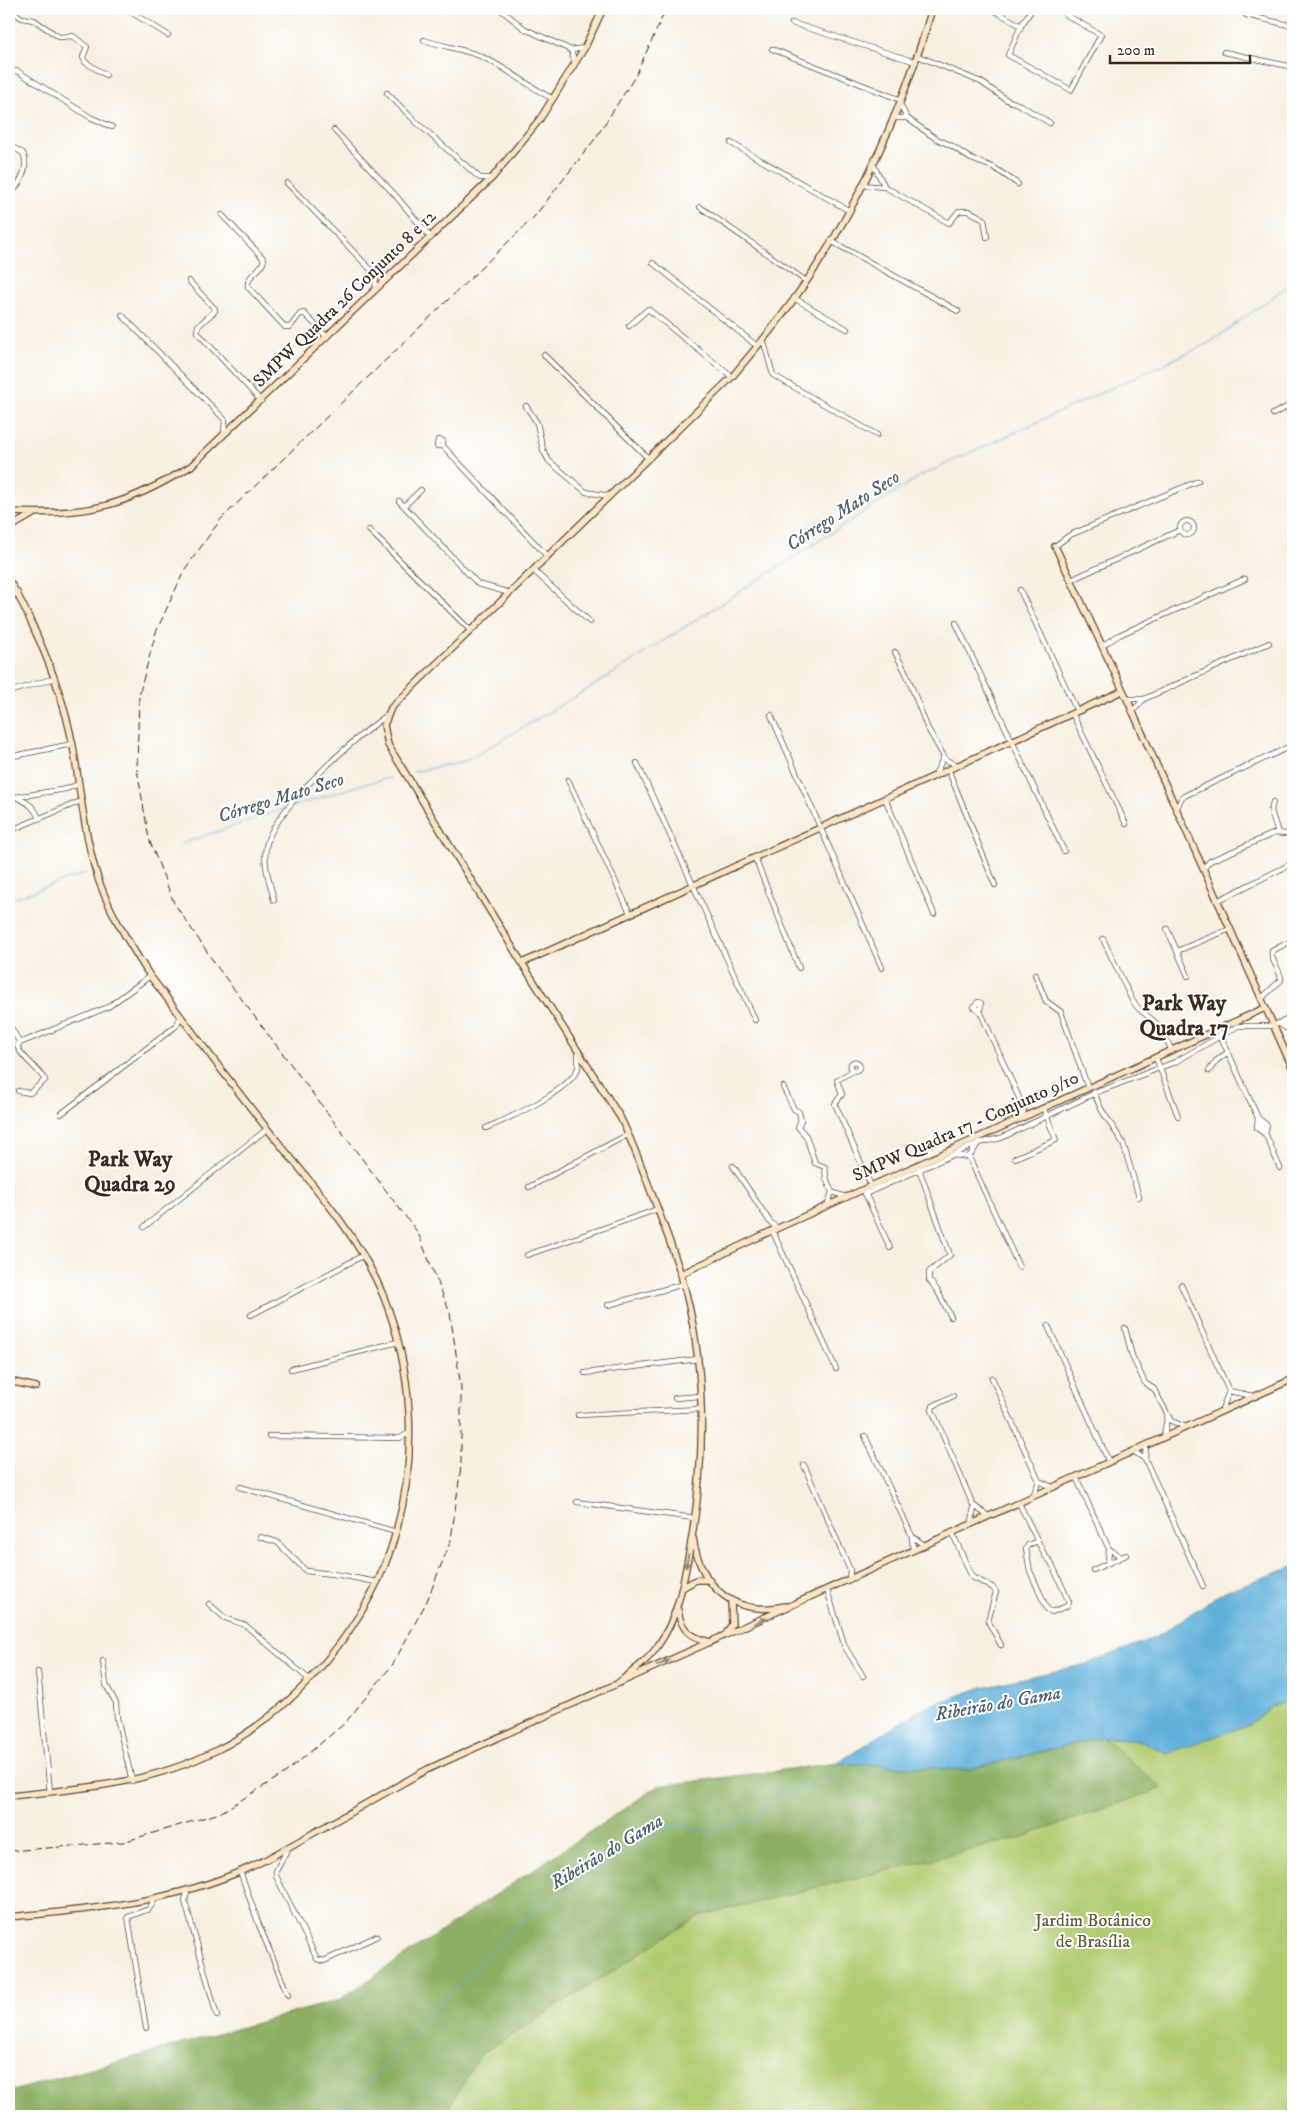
<svg xmlns="http://www.w3.org/2000/svg" width="1302" height="2125" font-family="'IM FELL DW Pica',serif">
<style>
.green{fill:#b1cc71;stroke:#767b48}
.forest{fill:#8cb063;stroke:#646d40}
.water{fill:#61b0db;stroke:#4e6d7c}
.lines{fill:none;stroke-linecap:round;stroke-linejoin:round}
.stream{stroke:#61b0db;stroke-width:1}
.street-casing{stroke:#57483b;stroke-width:6}
.secondary-casing{stroke:#57483b;stroke-width:8}
.street{stroke:#fff;stroke-width:4.5}
.secondary{stroke:#fde5c5;stroke-width:5.5}
.rail{stroke:#3b2a1e;stroke-width:1;stroke-dasharray:8 4;stroke-linecap:butt}
.oneway{fill:#9c8872}
.labels{text-anchor:middle;dominant-baseline:central;stroke-width:4;stroke-linejoin:round;paint-order:stroke}
.street-label{font-size:18px;fill:#3b2a1e;stroke:#fff}
.park-label{font-size:18px;fill:#5e5b37;stroke:#fff}
.water-label{font-size:19px;font-style:italic;fill:#4a606a;stroke:#fff}
.district-label{font-size:22px;font-weight:bold;fill:#3b2a1e;stroke:#fff}
</style>
<rect width="100%" height="100%" fill="#fff"/>
<filter id="ink" filterUnits="userSpaceOnUse"><feTurbulence type="fractalNoise" baseFrequency=".02" numOctaves="2"/><feDisplacementMap in="SourceGraphic" scale="10" xChannelSelector="R" yChannelSelector="G"/><feConvolveMatrix kernelMatrix="1 2 1 2 8 2 1 2 1" color-interpolation-filters="sRGB"/></filter>
<filter id="wash" filterUnits="userSpaceOnUse"><feTurbulence type="fractalNoise" baseFrequency=".0096" numOctaves="4" result="noise"/><feDisplacementMap in="SourceGraphic" scale="20" xChannelSelector="R" yChannelSelector="G"/><feGaussianBlur stdDeviation="1.12" result="paint"/><feColorMatrix in="noise" values="0 0 0 0 0 0 0 0 0 0 0 0 0 0 0 0 0 1.4 0 .05"/><feComposite in="paint" operator="in"/></filter>
<g filter="url(#wash)">
<rect width="100%" height="100%" fill="#f8f0e1"/>
<path class="green" d="M1293 1700V2116H9V2113L1112 1746 1102 1737 1139 1740 1167 1753 1248 1725 1272 1706Z"/>
<path class="forest" d="M1102 1737 1162 1788 1020 1838 699 1916 481 2054 443 2116H9V2092L339 2000 658 1786 837 1763 965 1770Z"/>
<path class="water" d="M1293 1567V1700L1272 1706 1248 1725 1167 1753 1139 1740 1102 1737 965 1770 837 1763 925 1707 983 1687 1087 1664 1156 1637 1225 1591Z"/>
<g class="lines">
<path class="stream" d="M413 772 468 760 598 683 920 476 1209 343 1293 282
M292 807 360 785 390 778
M181 844 286 808
M9 900 86 873
M338 2116 449 1994 468 1978 507 1934 557 1896 612 1860 650 1841 665 1828 683 1824 702 1832 758 1818 770 1797 832 1780 841 1763"/>
</g>
</g>
<g filter="url(#ink)">
<g class="lines">
<g class="street-casing">
<path id="street" d="M9 9 22 18 34 20 59 37 73 36 87 47 83 57 85 62 106 75
M126 9 168 35
M500 9 525 29 571 50 584 48
M992 9 1021 26 1032 9
M1246 15 1293 26
M792 23 916 62
M1021 26 1008 55 1071 90 1101 35 1056 9
M424 40C442 46 462 49 480 56 506 67 528 86 553 99
M772 49 901 100
M571 50 575 64
M1224 52 1293 67
M918 56 981 82 1007 100 1020 105 1050 123
M9 72 17 71 90 117 112 127
M387 93 416 122 480 178H492
M900 104 907 118 935 138 952 146 971 159 993 167 1018 184
M893 118H907
M334 130 396 196 431 238
M731 143 848 210
M9 145 23 153C30 169 19 185 9 196
M873 164 885 187
M287 183 375 274 389 278
M862 185 885 187 949 223 959 211H969L984 219 987 237
M700 207 806 281
M222 215 264 259C263 271 246 274 248 287L285 327H290L300 314 304 313 327 337
M831 241 958 311
M653 263 757 346
M375 274 376 290
M189 281 215 309V311L198 326 197 332 261 401
M794 298 847 329
M122 315 225 420 224 434
M629 326 648 309 732 377
M763 339 773 375 877 435
M544 355 649 459
M526 406 537 423 543 450 549 461 586 492 610 496
M1273 414 1293 404
M443 446V441L438 440 437 446H443L547 556
M399 501 478 584 510 593
M404 506 421 490
M1180 528a7 7 0 1 1 14 0a7 7 0 1 1-14 0Z
M369 530 471 631
M1055 546 1070 535 1198 481
M533 570 590 622
M1071 580 1180 530
M1020 590 1077 711
M9 597 18 592
M956 623 1064 851
M1102 646 1119 635 1245 579
M895 652 907 675 927 727 946 760 957 765
M9 692 55 678
M1127 699H1143
M1132 712 1144 699 1269 643
M1072 713 1126 824
M771 715 882 968
M9 757 72 744
M637 763 755 1020
M948 769 995 885
M935 775 944 756
M568 780 630 913
M9 798 66 789 79 784
M18 798C29 803 34 807 39 818
M885 798 934 914
M1273 802 1271 811 1278 833
M1176 810 1182 797 1293 745
M9 831 81 801
M755 858 799 968
M1203 869 1210 861 1275 833 1286 834 1293 831
M274 900C270 883 263 865 266 847 272 810 355 738 386 716
M1217 901 1293 863
M1167 929 1177 951
M1103 939 1132 1000 1139 1009 1160 1026 1172 1051
M1035 974 1046 1001 1061 1012 1088 1088
M1188 976 1177 951 1230 929
M1261 999 1281 980C1281 969 1270 962 1272 951L1293 940
M978 1002 981 1003 980 1011 974 1007Z
M980 1011 1024 1109 1021 1119
M1278 1023 1286 1028 1287 1019
M9 1024 20 1043 108 1007 150 976
M1218 1030 1258 1118 1257 1128 1265 1134
M1156 1058 1178 1116
M850.5 1066a4.5 4.5 0 1 1 9 0a4.5 4.5 0 1 1-9 0Z
M853 1071 837 1080 842 1094 835 1104 871 1186
M1209 1071 1216 1061 1228 1052
M783 1087 794 1109 799 1112 801 1120 798 1127 806 1136 815 1163 825 1167 826 1178 832 1192 827 1206
M18 1091 30 1093 45 1080C38 1068 22 1058 17 1046L20 1043
M1094 1092 1101 1109 1123 1143 1139 1197
M61 1114 176 1026 181 1016
M486 1128C508 1119 570 1091 578 1068 579 1063 578 1058 578 1053
M1265 1134 1267 1125 1258 1118 1265 1134 1266 1135 1280 1168
M953 1155 969 1157
M969 1157 1019 1267
M969 1157 979 1142
M1015 1158 1056 1140 1044 1109
M733 1166 770 1222 777 1228
M919 1169 950 1255 929 1272V1280L937 1290 951 1317
M529 1187 629 1134
M832 1192 846 1197
M865 1193 890 1248
M865 1194 979 1143 1001 1138 1095 1093 1175 1062 1238 1026H1273L1293 1017
M144 1227 267 1129
M772 1230 836 1369
M527 1255 658 1209
M1181 1285 1229 1391 1253 1396
M608 1305 684 1284
M251 1315 364 1255
M1048 1326 1109 1462
M1125 1328 1132 1356 1145 1383 1154 1389 1171 1421 1186 1427
M291 1369 398 1342
M585 1373 698 1359
M992 1378 1039 1481 1052 1487
M953 1396 933 1406 932 1410 973 1505 988 1516
M675 1398 700 1396
M1222 1410 1229 1391
M578 1415 700 1409
M269 1436 400 1438 409 1433
M865 1436 912 1536 913 1550
M1164 1437 1167 1417
M1133 1451 1145 1459 1203 1586
M1145 1459 1146 1446
M804 1465 850 1570 849 1580
M1076 1477 1109 1549 1108 1562
M240 1487 396 1532
M1033 1496 1039 1481
M577 1502 694 1518
M1019 1503 1045 1556 1051 1562 1069 1602 1067 1606 1052 1612 1047 1609 1030 1571 1026 1549 1028 1545 1038 1541
M972 1522 974 1507
M952 1532 972 1577 992 1587 996 1592 988 1621 1001 1645
M912 1536 924 1545
M260 1537 277 1542 306 1571 340 1575 376 1582
M1109 1549 1121 1557
M1093 1570 1126 1555
M827 1590 845 1647 863 1676
M209 1604 225 1618 245 1625 310 1680
M103 1661 106 1685 116 1703 117 1718 132 1781
M38 1672 50 1792
M288 1848 276 1871V1876L317 1959 324 1961 377 1936
M240 1871 259 1925 288 1995
M187 1892 185 1901 217 2016
M146 2028 128 1917 149 1909 155 1899"/>
</g>
<g class="secondary-casing">
<path id="secondary" d="M9 512C86 516 125 507 191 466L492 178 540 119 585 47 603 9
M9 528 33 514
M1055 546 1127 699 1293 1069
M9 581C20 596 27 613 35 631 52 668 65 705 73 746 80 786 83 828 95 869 106 907 129 943 150 976 190 1028 228 1080 269 1131 310 1182 358 1234 383 1295 413 1369 418 1455 396 1532 372 1620 297 1711 215 1751 150 1784 80 1789 9 1796
M522 963 1122 691
M681 1274 767 1233 1265 1008
M9 1381 36 1387
M693 1538C701 1588 734 1617 786 1606
M682 1588 696 1580H707
M678 1610C681 1630 690 1637 710 1642
M726 1634 732 1624 731 1601
M618 1683C633 1671 649 1660 659 1644 679 1615 683 1582 690 1548 706 1459 707 1362 681 1275 673 1249 663 1223 653 1197 643 1170 633 1143 620 1117L522 963 388 745 384 725 391 708 732 377C748 357 765 338 780 318 850 227 900 118 932 9
M9 1917C101 1908 184 1902 267 1859L426 1770 1293 1379"/>
</g>
<use href="#street" class="street"/>
<use href="#secondary" class="secondary"/>
<path class="rail" d="M9 1851 123 1842 220 1813 285 1773 345 1723 393 1664 427 1601 451 1540 461 1466V1387L450 1313 418 1233 218 968 174 903 149 839 137 769 139 695 156 632 185 569 221 519 534 217 595 139 636 75 666 9"/>
</g>
<defs><path id="oneway-solid" d="M-6-.8H1V-3.2L6.5 0L1 3.2V.8H-6Z" transform="scale(1.25)"/></defs>
<g class="oneway">
<use href="#oneway-solid" transform="translate(687 1561) rotate(101)"/>
<use href="#oneway-solid" transform="translate(760 1621) rotate(-24)"/>
<use href="#oneway-solid" transform="translate(663 1663) rotate(-25)"/>
</g>
</g>
<g class="labels">
<g class="street-label">
<text transform="translate(345 299) rotate(-44)">SMPW Quadra 26 Conjunto 8 e 12</text>
<text transform="translate(966 1127) rotate(-24)">SMPW Quadra 17 - Conjunto 9/10</text>
</g>
<g class="park-label">
<text x="1093" y="1921">Jardim Botânico<tspan x="1093" dy="21">de Brasília</tspan></text>
</g>
<g class="water-label">
<text transform="translate(843 511) rotate(-33)">Córrego Mato Seco</text>
<text transform="translate(281 798) rotate(-17)">Córrego Mato Seco</text>
<text transform="translate(998 1704) rotate(-10)">Ribeirão do Gama</text>
<text transform="translate(607 1852) rotate(-31)">Ribeirão do Gama</text>
</g>
<g class="district-label">
<text x="1184" y="1003">Park Way<tspan x="1184" dy="25">Quadra 17</tspan></text>
<text x="130" y="1159">Park Way<tspan x="130" dy="25">Quadra 29</tspan></text>
</g>
</g>
<rect width="1302" height="2125" fill="none" stroke="#fff" stroke-width="30"/>
<path d="M1110 55v8h140v-8" fill="none" stroke="#3b2a1e" stroke-width="2.5"/>
<text x="1117" y="55" font-size="15" fill="#3b2a1e" stroke="#ffffff" stroke-width="4" paint-order="stroke">200 m</text>
</svg>
